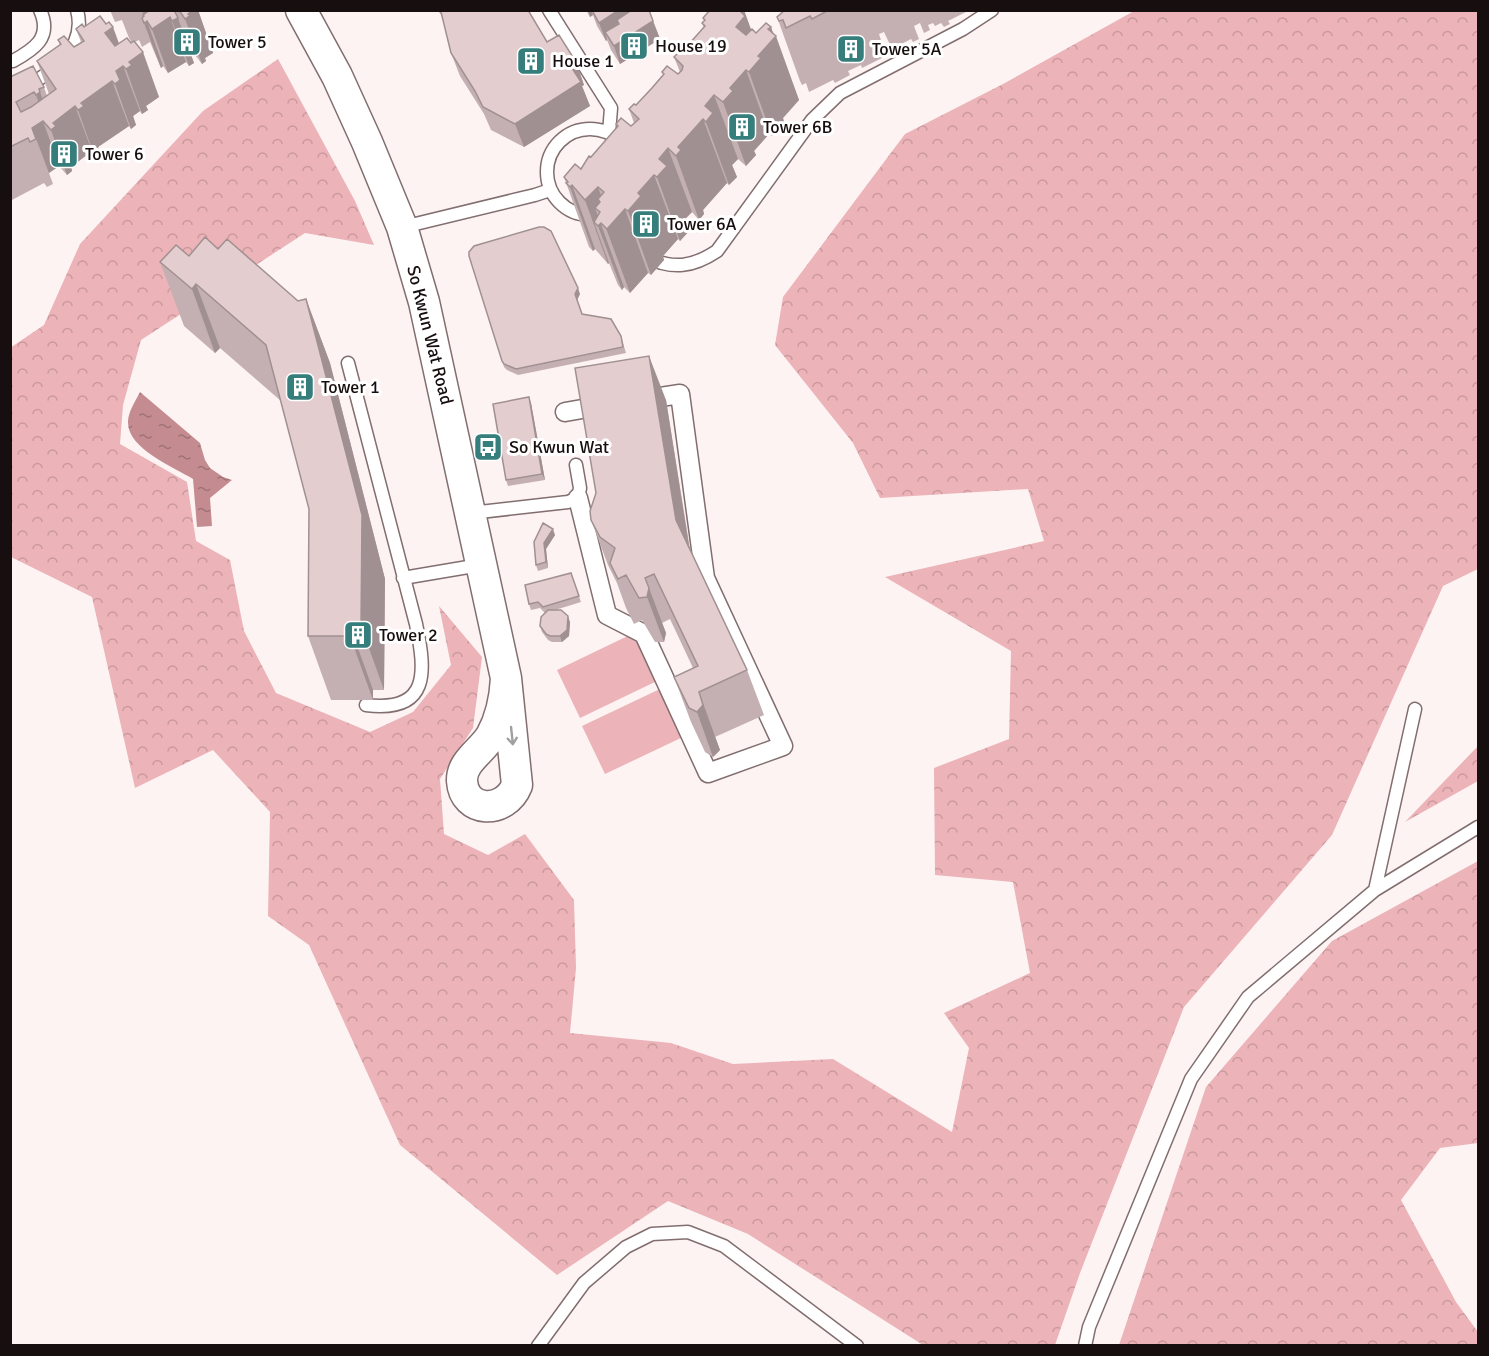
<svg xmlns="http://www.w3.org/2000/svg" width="1489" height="1356" font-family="Signika,sans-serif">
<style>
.forest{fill:url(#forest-crowns)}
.garden{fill:#ecb3b8}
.water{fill:url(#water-ripples)}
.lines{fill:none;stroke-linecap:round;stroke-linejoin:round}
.service-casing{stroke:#826e6f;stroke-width:15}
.pedestrian-casing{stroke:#826e6f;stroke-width:21}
.tertiary-casing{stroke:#826e6f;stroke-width:33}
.service{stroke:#fff;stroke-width:12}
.pedestrian{stroke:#fff;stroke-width:18}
.tertiary{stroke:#fff;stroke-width:30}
.wall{fill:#c4b0b2}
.shaded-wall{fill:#a09091;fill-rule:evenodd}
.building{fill:#e4cdcf;stroke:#a09091;stroke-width:1.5}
.oneway{stroke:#a29f9f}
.labels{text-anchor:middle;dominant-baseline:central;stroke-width:6;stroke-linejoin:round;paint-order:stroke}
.poi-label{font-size:18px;fill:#160e0f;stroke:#fff;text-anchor:start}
.street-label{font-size:18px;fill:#160e0f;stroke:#fff}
</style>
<defs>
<pattern id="forest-crowns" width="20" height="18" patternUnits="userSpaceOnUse" patternTransform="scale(1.5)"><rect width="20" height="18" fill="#ecb3b8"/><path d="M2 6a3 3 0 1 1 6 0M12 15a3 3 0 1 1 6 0" fill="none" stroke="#ca999d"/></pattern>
<pattern id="water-ripples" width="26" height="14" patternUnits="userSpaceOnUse" patternTransform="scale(1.5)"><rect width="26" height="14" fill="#c48c91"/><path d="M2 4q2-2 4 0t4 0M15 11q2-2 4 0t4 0" fill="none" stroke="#9e7175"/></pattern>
</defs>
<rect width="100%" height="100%" fill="#fdf3f3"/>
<path class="forest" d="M1134 11H1478V569L1443 586 1332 835 1184 1007 1080 1273 1055 1345H923L748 1234 668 1201 557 1275 400 1145 309 945 268 916 270 812 213 750 135 788 92 597 11 557 10 348 44 325 80 244 203 111 278 59 355 201 374 245 305 233 141 340 123 405 120 444 187 482 196 541 230 560 244 631 276 693 370 732 413 712 451 665 439 606 482 657 473 728 440 779 444 834 488 855 525 834 574 900 576 968 570 1033 671 1043 733 1064 833 1059 952 1132 969 1048 944 1013 1030 973 1013 882 935 875 934 768 1009 739 1011 651 885 577 1044 541 1028 489 880 498 853 443 775 345 783 297 905 134 1005 83Z
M1478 746V781L1405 822Z
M1478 861V1143L1440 1148 1401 1200 1456 1302 1478 1332V1345H1119L1206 1087 1332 941Z"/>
<path class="garden" d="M636 632 659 680 580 718 557 670Z
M662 688 685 736 605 774 582 726Z"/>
<path class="water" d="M140 392 200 443 205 460 210 468 223 477 232 480 210 498 212 526 197 527 193 479C173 467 127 448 128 422 128 412 135 402 140 392Z"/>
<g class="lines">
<g class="service-casing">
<path id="service" d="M549 10 611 108 609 133
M13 61C33 50 53 38 40 10
M10 97C41 78 89 54 77 10
M547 172a43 43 0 1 1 86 0a43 43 0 1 1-86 0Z
M403 227 535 195 550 190
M646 257C673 270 693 267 717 251L812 120 840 93 963 29 992 10
M348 363 416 624C426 672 430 713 366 705
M471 513 568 502 578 498 580 488 576 465
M403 578 480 565
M1375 890 1415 709
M538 1346 584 1283 626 1247 652 1234 688 1232 724 1246 857 1346
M1085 1346 1089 1327 1191 1079 1248 997 1375 890 1478 827"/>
</g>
<g class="pedestrian-casing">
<path id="pedestrian" d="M565 412 605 405
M578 498 607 615 644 634 708 773 783 746 705 578 680 394 641 400"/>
</g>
<g class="tertiary-casing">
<path id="tertiary" d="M301 10 337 76 367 142 402 227 424 302 506 678 517 785C505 815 464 813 462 781 461 762 482 751 491 736 501 718 505 698 506 678"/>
</g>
<use href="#service" class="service"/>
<use href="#pedestrian" class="pedestrian"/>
<use href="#tertiary" class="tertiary"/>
</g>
<path class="wall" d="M110 10H198L213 53 205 58 206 61 202 64 192 51 190 53 194 63 189 66 186 62 168 73 163 66 161 68 150 42 142 47 139 40 135 42 159 97 146 106 148 110 142 114 140 111 133 116 136 125 131 129 129 126 98 147 100 151 94 155 92 151 71 167 72 171 67 175 59 166 49 173 53 184 47 187 44 183 10 201V77L44 87 47 96 49 94 37 61 60 45 58 40 74 47 81 42 76 29 84 27 119 44 131 43H132L129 38 122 20 115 22Z
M528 10 547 42 576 62 584 85 582 86 590 106 524 147 491 130 484 114 460 76 451 53 442 16 438 11Z
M586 10H649L660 39 620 64 611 50 607 40 606 41 597 26 593 15 590 17Z
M785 11H968L948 21 950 24 944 27 941 23 935 26 933 23 928 25 930 30 924 33 920 23 914 26 919 39 913 42 911 39 892 49 884 32 879 34 886 56 862 68 861 65 848 71 850 75 835 83 833 80 809 92 806 83 802 85 800 81 777 17Z
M703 18 751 29 756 33 771 27 799 100 783 118 784 122 772 136 769 134 754 151 756 155 746 166 738 159 732 165 737 177 729 185 727 183 703 210 704 214 699 220 692 212 686 218 690 230 680 241 678 239 663 256 664 260 651 275 648 273 630 293 624 287 622 290 618 285 609 263 608 264 595 249 593 251 589 247 564 177 581 169 617 127 616 124 631 126 634 123 629 109 636 105 663 75 662 72 678 74 680 72 674 57 681 53 704 28 702 23 704 21Z
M218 249 298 301 306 299 330 363 385 579 384 690H373V700H331L308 636 309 509 281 401 220 348 215 353 184 326 160 262Z
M469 256 580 294 577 300 582 314 621 336 626 353 518 375 507 370 504 367Z
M666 400 690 549 747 670 764 715 715 737 720 750 713 757 705 752 691 722 674 677 693 668 670 619 662 623 666 633 664 642H655L642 620 634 624 626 608 617 583 608 565 591 520Z
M531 403 545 480 508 486 506 480Z
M543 523 555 535 546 549 548 568 538 571 536 565Z
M571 573 581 602 555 610 570 622 569 636 562 642H552L548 640 542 632 540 626 545 613 540 608 531 610 529 604Z"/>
<path class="shaded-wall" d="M142 10H149L170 17 186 62 168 73 152 29 147 21 163 66 161 68 144 23 146 22Z
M184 10H198L213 53 205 58 206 61 202 64 185 19Z
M588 10H591L593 15 590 17Z
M619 10H644L617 20 621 31 605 32 607 40 606 41 599 23Z
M739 10H744L760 54 768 29 771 27 774 37 776 36 799 100 783 118 784 122 772 136 749 72 736 27Z
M178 18 194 63 189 66 172 21Z
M653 21 660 39 620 64 614 46Z
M113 27 128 68 129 62 143 52 159 97 146 106 148 110 142 114 126 69 123 66 140 111 133 116 136 125 131 129 115 84 116 71 105 33Z
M576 62 584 85 582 86 590 106 524 147 515 124 570 65Z
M746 70 769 134 754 151 756 155 746 166 723 102 730 88Z
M112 81 129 126 98 147 100 151 94 155 78 110 81 103Z
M40 92 53 128V123L75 106 92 151 71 167 72 171 67 175 51 130 47 126 36 95Z
M714 95 738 159 732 165 737 177 729 185 706 122 705 106Z
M703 119 727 183 703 210 704 214 699 220 676 156 678 147Z
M43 121 59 166 49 173 32 128Z
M668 148 692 212 686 218 690 230 680 241 657 177 659 159Z
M654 175 678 239 663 256 664 260 651 275 628 211 638 193Z
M572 185 595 249 593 251 570 187Z
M598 187 611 224 625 209 648 273 630 293 600 212 595 208 624 287 622 290 598 226 594 222 609 263 608 264 585 200ZM598 199 600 202 608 228Z
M196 284 220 348 215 353 192 289Z
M578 288 580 294 577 300 575 294Z
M306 299 330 363 385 579 384 690 361 626Z
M649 356 666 400 692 565 676 520Z
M529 397 531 403 545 480 542 474Z
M553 529 555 535 546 549 548 568 546 562 544 543Z
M649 588 666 633 664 642 647 597Z
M568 616 570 622 569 636 562 642 560 636Z
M350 626 373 690V700L350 636Z
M699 692 720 750 713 757 697 712Z"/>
<path class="building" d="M150 10H174L178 18 172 21 170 17 152 29 147 21 144 23 142 18 144 16 143 15Z
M179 10H193L188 14 190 16 185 19Z
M443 10H528L547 42 559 35 576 62 570 65 581 82 515 124 483 107 475 91 451 53 441 12Z
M592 10H619L599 23Z
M632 10H649L653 21 614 46 605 32 619 24 617 20Z
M710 10H739L745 16 736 27 746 35 752 29 756 33 766 23 771 27 768 29 776 36 758 56 761 58 749 72 746 70 730 88 733 91 723 102 714 95 705 106 713 113 706 122 703 119 678 147 681 150 676 156 668 148 659 159 667 166 657 177 654 175 638 193 641 196 628 211 625 209 607 229 601 223 598 226 594 222 600 212 595 208 600 202 598 199 604 192 598 187 585 200 572 185 570 187 566 183 568 182 564 177 575 164 581 169 589 156 591 157 618 126 616 124 621 118 631 126 639 119 629 109 634 104 636 105 652 88 664 74 662 72 667 66 678 74 682 70 683 66 674 57 679 52 681 53 705 26 702 23 705 20 703 18Z
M785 10H826L827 11 812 19 810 16 786 28 783 20 779 21 777 17Z
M100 16 106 24 109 22 113 27 105 33 115 46 127 38 131 43 134 41 143 52 129 62 132 65 126 69 123 66 116 71 120 80 115 84 112 81 81 103 84 106 78 110 75 106 53 123 56 126 51 130 43 121 32 128 36 139 30 142 28 138 10 147V77L33 66 44 87 39 89 40 92 36 95 34 92 16 102 21 112 31 107 56 89 37 61 61 44 58 40 64 36 74 47 84 41 76 29 82 24 84 27Z
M539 227H544L551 231 578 288 575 294 582 314 611 319 621 336 623 347 516 369 504 364 502 361 469 256V252L474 246Z
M205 237 218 249 227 239 298 301 306 299 362 515 361 626H350V636H308L309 509 266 345 196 284 192 289 160 262 176 245 189 256Z
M649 356 676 520 747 670 699 692 703 705 697 712 689 708 674 677 698 666 654 574 645 578 649 588 647 597 639 598 626 575 618 579 610 563 615 548 600 537 591 520 590 511 596 493 575 368Z
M529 397 542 474 506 480 493 404Z
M543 523 553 529 544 543 546 562 536 565 534 542Z
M571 573 579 596 543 607 538 602 529 604 525 585Z
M548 610H561L568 616 567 630 560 636H550L546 634 540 626 541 617Z"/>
<defs><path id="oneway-shaft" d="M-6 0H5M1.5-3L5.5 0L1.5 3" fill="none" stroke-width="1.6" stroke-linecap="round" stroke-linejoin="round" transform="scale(1.5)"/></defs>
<use class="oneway" href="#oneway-shaft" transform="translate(512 736) rotate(84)"/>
<defs>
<g id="building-square" transform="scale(1.5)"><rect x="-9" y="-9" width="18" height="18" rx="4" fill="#357e7c" stroke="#fff"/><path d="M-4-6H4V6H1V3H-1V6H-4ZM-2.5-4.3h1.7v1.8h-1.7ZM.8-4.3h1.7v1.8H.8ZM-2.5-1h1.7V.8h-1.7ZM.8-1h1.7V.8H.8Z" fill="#fff"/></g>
<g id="bus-square" transform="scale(1.5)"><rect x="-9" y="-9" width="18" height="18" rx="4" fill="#357e7c" stroke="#fff"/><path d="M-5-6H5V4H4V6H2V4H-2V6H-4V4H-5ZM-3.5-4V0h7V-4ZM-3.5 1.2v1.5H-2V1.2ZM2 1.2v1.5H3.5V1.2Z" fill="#fff"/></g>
</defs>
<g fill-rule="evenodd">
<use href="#building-square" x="187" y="42"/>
<use href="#building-square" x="634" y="46"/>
<use href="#building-square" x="851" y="49"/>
<use href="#building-square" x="531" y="61"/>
<use href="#building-square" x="742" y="127"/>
<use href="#building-square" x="64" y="154"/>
<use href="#building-square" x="646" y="224"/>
<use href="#building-square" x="300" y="387"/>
<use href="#bus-square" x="488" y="447"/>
<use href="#building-square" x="358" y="635"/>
</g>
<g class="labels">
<g class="poi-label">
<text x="208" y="42">Tower 5</text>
<text x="655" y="46">House 19</text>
<text x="872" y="49">Tower 5A</text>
<text x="552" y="61">House 1</text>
<text x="763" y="127">Tower 6B</text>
<text x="85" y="154">Tower 6</text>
<text x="667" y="224">Tower 6A</text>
<text x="321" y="387">Tower 1</text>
<text x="509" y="447">So Kwun Wat</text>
<text x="379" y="635">Tower 2</text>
</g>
<g class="street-label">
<text transform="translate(430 335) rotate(76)">So Kwun Wat Road</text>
</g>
</g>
<rect width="1489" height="1356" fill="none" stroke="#160e0f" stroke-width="24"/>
</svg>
